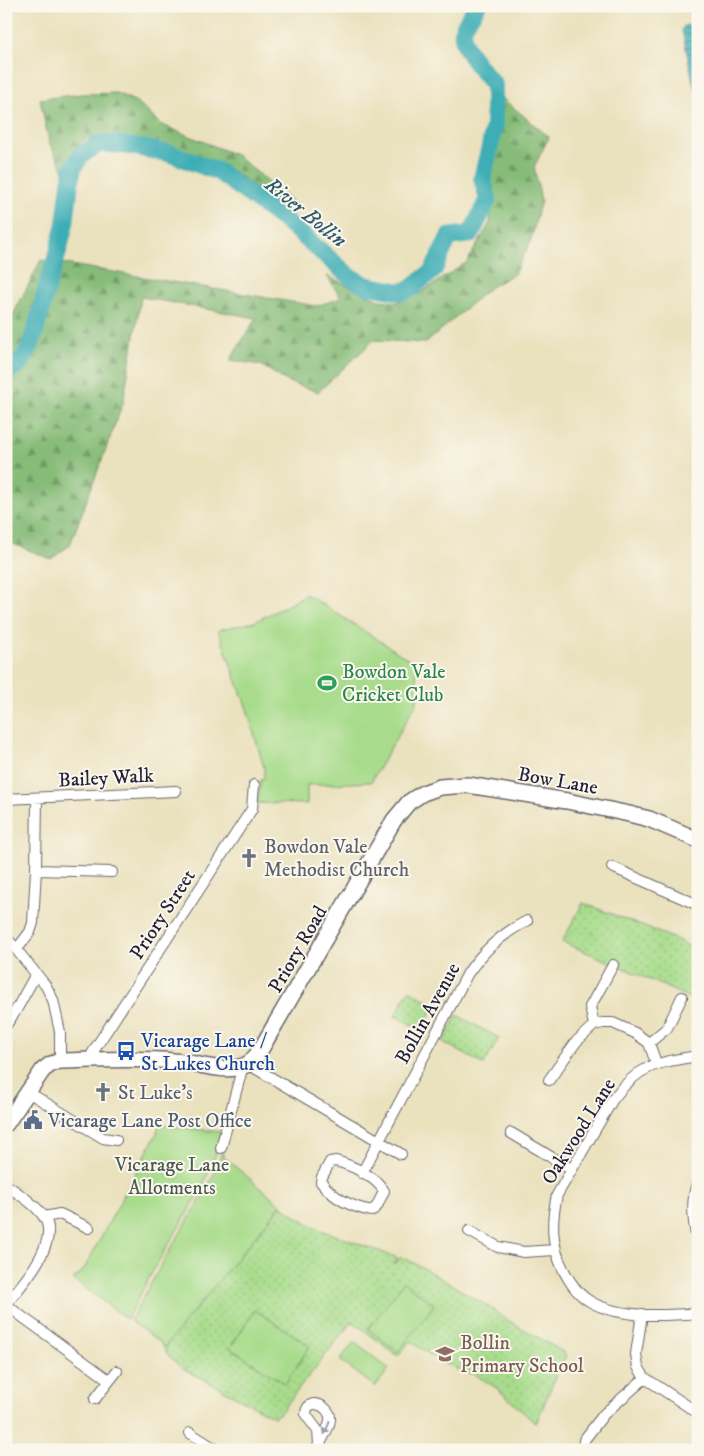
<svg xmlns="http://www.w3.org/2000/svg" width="704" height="1456" font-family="'IM FELL DW Pica',serif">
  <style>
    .grass { fill: url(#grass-dots); stroke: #657f64 }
    .forest { fill: url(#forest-firs); stroke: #546f5a }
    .garden { fill: #a8dc8c; stroke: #657f64 }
    .water { fill: url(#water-rules); stroke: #2f6878 }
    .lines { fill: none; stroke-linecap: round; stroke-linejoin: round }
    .river { stroke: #3cadb6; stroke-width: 18 }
    .street-casing { stroke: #686568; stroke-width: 12 }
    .secondary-casing { stroke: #686568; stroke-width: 18 }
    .street { stroke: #fff; stroke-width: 10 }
    .secondary { stroke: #fff; stroke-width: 15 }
    .oneway { fill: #9c9ca7 }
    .labels { text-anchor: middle; stroke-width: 4; stroke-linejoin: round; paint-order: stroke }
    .leisure-label { font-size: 20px; fill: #27864d; stroke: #fbf7ec; text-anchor: start }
    .street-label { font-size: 20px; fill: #22223b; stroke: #fbf7ec }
    .worship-label { font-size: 20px; fill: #5b616d; stroke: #fbf7ec; text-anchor: start }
    .transit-label { font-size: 20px; fill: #164399; stroke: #fbf7ec; text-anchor: start }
    .service-label { font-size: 20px; fill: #4e5e75; stroke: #fbf7ec; text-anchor: start }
    .park-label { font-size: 20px; fill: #4a5a53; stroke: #fbf7ec }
    .education-label { font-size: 20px; fill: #785e54; stroke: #fbf7ec; text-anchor: start }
    .water-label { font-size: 21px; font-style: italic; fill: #2c5a6c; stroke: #fbf7ec }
  </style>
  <defs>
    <pattern id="grass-dots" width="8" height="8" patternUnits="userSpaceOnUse" patternTransform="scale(1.25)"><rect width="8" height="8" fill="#a8dc8c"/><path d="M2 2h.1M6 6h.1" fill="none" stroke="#90bc7a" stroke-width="1.8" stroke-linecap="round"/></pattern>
    <pattern id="forest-firs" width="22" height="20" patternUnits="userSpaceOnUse" patternTransform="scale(1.25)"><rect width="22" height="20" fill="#86bc78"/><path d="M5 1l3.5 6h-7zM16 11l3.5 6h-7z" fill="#6d9864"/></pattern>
    <pattern id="water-rules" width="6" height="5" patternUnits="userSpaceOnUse" patternTransform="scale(1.25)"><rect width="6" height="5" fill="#3cadb6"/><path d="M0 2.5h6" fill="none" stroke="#328c95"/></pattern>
  </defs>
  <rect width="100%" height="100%" fill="#fbf7ec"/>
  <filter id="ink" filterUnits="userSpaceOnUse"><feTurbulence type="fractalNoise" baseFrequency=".02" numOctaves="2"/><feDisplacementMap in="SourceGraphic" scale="10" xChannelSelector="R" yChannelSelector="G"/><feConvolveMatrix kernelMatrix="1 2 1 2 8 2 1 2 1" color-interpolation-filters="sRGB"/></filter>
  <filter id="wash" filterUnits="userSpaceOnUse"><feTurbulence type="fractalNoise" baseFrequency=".0096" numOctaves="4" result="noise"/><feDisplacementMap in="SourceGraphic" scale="20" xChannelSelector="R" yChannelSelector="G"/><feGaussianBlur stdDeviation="1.12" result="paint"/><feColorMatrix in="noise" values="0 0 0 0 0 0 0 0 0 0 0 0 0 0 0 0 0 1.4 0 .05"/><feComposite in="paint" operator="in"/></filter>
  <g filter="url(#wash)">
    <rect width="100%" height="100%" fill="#eae1bd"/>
    <path class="grass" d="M583,903l95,37 20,12v50c-45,-21 -90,-41 -136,-60z
      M409,990l26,15 -14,25 -26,-14z
      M457,1015l42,23 -15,27 -41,-23z
      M281,1205l14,11 26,14 77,28 -4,7 7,-8 19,9 66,39 20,14 57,33 3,3 -17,37 -13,32 -38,-35 -19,-12 -11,-5 -10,-1 -6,-5 -9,-3 -33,-22 -12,15 -46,-35 -72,92 -6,4 -92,-49 -14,-13 -4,-7z"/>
    <path class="forest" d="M116,93l21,9 23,22 76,31 65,54 -10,6 -58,-44 -61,-23 -49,-11 -36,1 -13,11 -9,24 -16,-31 -9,-43 42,-5z
      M503,99l46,38 -15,30 7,33 -11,43 -16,31 -25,14 -63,55 -52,-3 -56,52 -30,-10 -27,-17 -31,-5 26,-42 -115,-21 -18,106 -53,142 -19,14 -45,-18v-212l35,-69 275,46 25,-8 -14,-22 52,24 18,2 25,-10 45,-30 23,-39 2,-26 -6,-21 10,-24z"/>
    <path class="garden" d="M306,594l110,70 1,38 -46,80 -64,3v19l-50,-1 4,-23 3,-1v-11l-17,-59 -29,-79 36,-8 34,-17z
      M159,1125l62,7 -5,22 -15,36 -47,79 -27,50 -54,-40 10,-8 74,-138z
      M222,1152l2,5 57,48 -117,143 -4,-6 -30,-21 38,-68 36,-59 9,-18z
      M404,1282l30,23 -36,47 -30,-23z
      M255,1310l55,36 -25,38 -55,-36z
      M354,1342l35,27 -14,18 -35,-27z"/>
    <path class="water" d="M687,25l5,2 6,7v63l-5,-15 -11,-52 2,-4z"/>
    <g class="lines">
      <path class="river" d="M6,372l13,-8 9,-13 7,-19 15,-56 8,-24 7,-29 5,-40 3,-15 9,-14 19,-11 29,3 42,8 47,18 73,54 57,50 16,9 36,7 9,-3 23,-18 16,-34 22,-3 17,-35 -6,-21 8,-31 4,-21v-41c-10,-12 -34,-37 -31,-54 1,-7 10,-19 14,-25"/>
    </g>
  </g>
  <g filter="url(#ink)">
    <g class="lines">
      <g class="street-casing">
        <path id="street" d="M6,799l170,-8
          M612,867l86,38
          M36,870l76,2
          M6,937l40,49 7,14 7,32v29
          M17,949l13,-17 3,-9 3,-53 1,-72
          M6,1025l9,-13 21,-38
          M594,1025l-4,-18 23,-42
          M649,1043l18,-15 15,-31
          M698,1056c-42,7 -58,8 -85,43l-56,96c-6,27 -6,51 7,76 5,9 11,20 21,27 28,21 79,18 113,15
          M92,1060v-6l4,-7 156,-238 2,-24
          M248,1064l153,90
          M549,1080l27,-38 18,-17 9,-2h10l22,10 14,10 7,20
          M28,1092l75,46 13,2
          M511,1133l60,36
          M221,1148l20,-75 -1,-6
          M336,1161c17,5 39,15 48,30l-7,15 -5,5c-21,-4 -38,-12 -51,-29l1,-5 8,-15z
          M362,1173l106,-200c15,-22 35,-40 59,-52
          M698,1181c-8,20 -5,43 0,63
          M6,1185c13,9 29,19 38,32 17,25 -23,69 -38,87
          M44,1217l16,-3 29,14
          M469,1231l29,16 26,5 31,-2
          M6,1305l103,75
          M642,1314l-6,40 2,13 7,11 53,35
          M95,1399l22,-28
          M190,1433l27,17
          M316,1450c5,-9 13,-20 14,-30 2,-14 -24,-25 -24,-5l12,16 1,13
          M583,1450l1,-10 20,-26 41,-36"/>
      </g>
      <g class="secondary-casing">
        <path id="secondary" d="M6,1124l37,-54 8,-6 9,-3c38,-1 76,-3 114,0 23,1 49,14 72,4 11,-6 17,-20 23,-30l125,-215 15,-18 14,-9 17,-6 28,-2 99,16 62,13 20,5 49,21"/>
      </g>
      <use href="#street" class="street"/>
      <use href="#secondary" class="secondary"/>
    </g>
    <defs><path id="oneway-solid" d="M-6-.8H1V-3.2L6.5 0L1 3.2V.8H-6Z" transform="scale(1.25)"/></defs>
    <use class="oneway" href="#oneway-solid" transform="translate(327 1428) rotate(113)"/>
  </g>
  <defs>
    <g id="stadium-bare" transform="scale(1.5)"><path d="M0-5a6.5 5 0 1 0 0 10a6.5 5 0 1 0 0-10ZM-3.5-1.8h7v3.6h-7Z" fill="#2e9e5b" stroke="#fbf7ec" stroke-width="2.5" paint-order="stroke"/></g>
    <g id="church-bare" transform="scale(1.5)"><path d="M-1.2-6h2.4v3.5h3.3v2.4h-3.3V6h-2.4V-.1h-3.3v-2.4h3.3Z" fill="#6b7280" stroke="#fbf7ec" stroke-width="2.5" paint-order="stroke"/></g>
    <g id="bus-bare" transform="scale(1.5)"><path d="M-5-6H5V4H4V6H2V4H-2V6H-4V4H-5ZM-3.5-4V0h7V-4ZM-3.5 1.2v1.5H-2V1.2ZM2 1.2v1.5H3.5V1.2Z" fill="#1a4fb4" stroke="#fbf7ec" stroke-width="2.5" paint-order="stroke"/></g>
    <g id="civic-bare" transform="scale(1.5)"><path d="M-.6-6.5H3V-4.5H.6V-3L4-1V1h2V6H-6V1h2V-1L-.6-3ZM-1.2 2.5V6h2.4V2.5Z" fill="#5c6f8a" stroke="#fbf7ec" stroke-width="2.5" paint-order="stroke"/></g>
    <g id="school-bare" transform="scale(1.5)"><path d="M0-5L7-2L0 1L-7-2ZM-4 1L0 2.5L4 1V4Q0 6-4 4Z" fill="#8d6e63" stroke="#fbf7ec" stroke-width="2.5" paint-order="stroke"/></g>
  </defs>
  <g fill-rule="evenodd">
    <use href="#stadium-bare" x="327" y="683"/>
    <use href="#church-bare" x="249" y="858"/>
    <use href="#bus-bare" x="126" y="1051"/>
    <use href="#church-bare" x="103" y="1092"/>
    <use href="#civic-bare" x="33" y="1120"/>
    <use href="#school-bare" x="445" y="1354"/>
  </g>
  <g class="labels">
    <g class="leisure-label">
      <text x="342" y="678">Bowdon Vale<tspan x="342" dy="23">Cricket Club</tspan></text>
    </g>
    <g class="street-label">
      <text transform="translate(106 777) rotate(-3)" y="7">Bailey Walk</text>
      <text transform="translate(558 780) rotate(10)" y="7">Bow Lane</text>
      <text transform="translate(162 914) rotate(-57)" y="7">Priory Street</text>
      <text transform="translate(297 949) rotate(-60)" y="7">Priory Road</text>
      <text transform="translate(427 1013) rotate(-61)" y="7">Bollin Avenue</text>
      <text transform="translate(578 1131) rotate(-58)" y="7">Oakwood Lane</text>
    </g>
    <g class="worship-label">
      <text x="264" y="853">Bowdon Vale<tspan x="264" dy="23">Methodist Church</tspan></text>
      <text x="118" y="1099">St Luke's</text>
    </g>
    <g class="transit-label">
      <text x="141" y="1047">Vicarage Lane /<tspan x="141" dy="23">St Lukes Church</tspan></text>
    </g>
    <g class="service-label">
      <text x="48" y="1127">Vicarage Lane Post Office</text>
    </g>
    <g class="park-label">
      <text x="172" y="1171">Vicarage Lane<tspan x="172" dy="23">Allotments</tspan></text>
    </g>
    <g class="education-label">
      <text x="460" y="1349">Bollin<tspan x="460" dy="23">Primary School</tspan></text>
    </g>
    <g class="water-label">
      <text transform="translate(306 212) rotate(39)" y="7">River Bollin</text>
    </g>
  </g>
  <rect width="704" height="1456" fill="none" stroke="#fbf7ec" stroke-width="25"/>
</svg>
